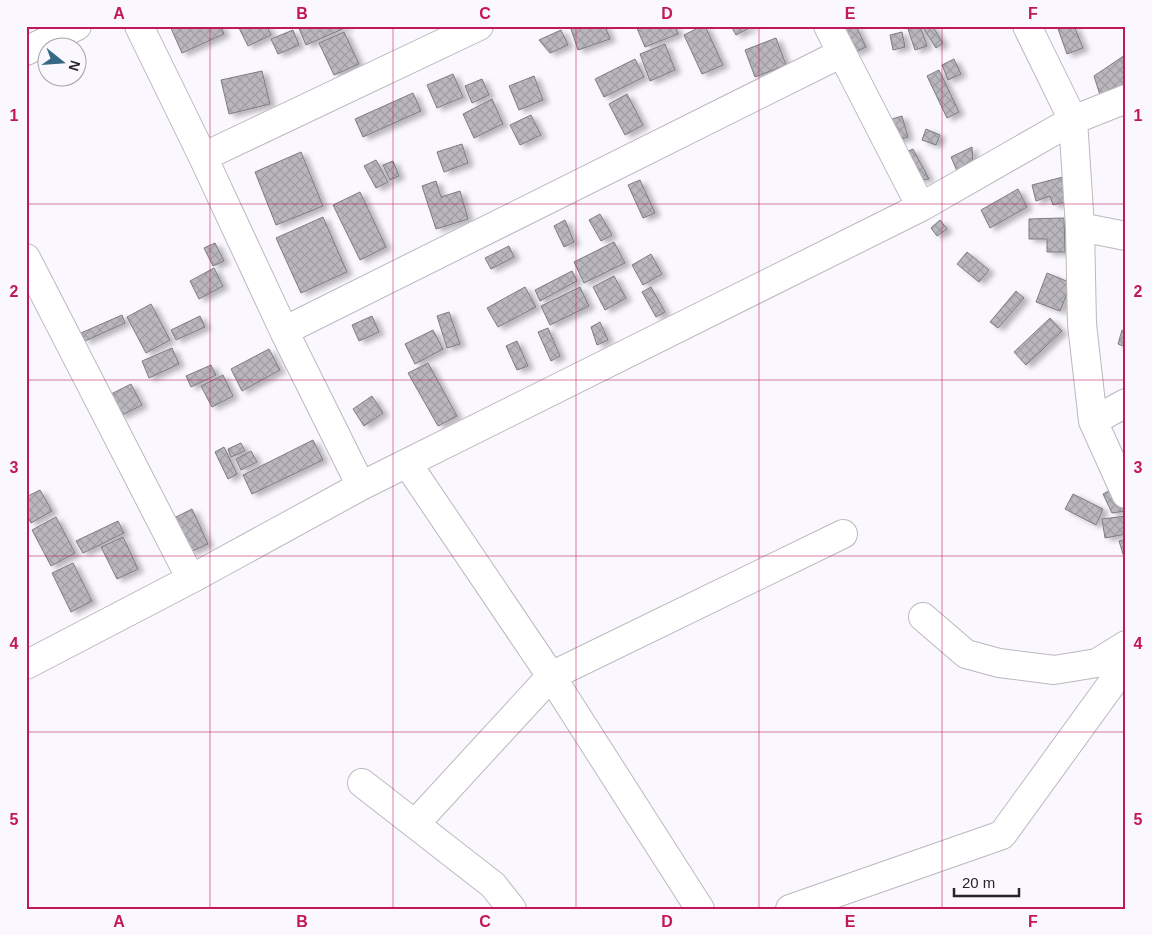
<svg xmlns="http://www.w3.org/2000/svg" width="1152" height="935" font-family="Arial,sans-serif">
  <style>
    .building { fill: url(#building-cross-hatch); stroke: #7e7b82; filter: url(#shadow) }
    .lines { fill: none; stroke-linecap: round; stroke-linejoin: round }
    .minor-casing { stroke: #bbb8bf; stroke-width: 30 }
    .minor { stroke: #fff; stroke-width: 28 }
    .grid { fill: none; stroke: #c2185b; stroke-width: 1; stroke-opacity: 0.55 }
    .neatline { fill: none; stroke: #c2185b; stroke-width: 2 }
    .grid-label { font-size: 16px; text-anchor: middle; font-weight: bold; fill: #c2185b }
  </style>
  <defs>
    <pattern id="building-cross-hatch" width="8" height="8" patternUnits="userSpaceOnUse" patternTransform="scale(1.25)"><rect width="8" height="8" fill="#b9b6bd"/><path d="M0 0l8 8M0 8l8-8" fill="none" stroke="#9f9ca2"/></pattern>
    <filter id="shadow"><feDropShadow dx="5.5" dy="3" stdDeviation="2.5" flood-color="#0004"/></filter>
  </defs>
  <rect width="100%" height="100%" fill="#faf7fe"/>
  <path class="building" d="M170,26h51l3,8 -42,19z
    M238,26h29l4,9 -23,11z
    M298,26h48l1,1 -41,18z
    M570,26h35l5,13 -32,11z
    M636,26h39l3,8 -33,13z
    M702,26h3l18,39 -21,9 -18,-39z
    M731,26h22l-17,9z
    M841,26h15l10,21 -12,6z
    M916,26h4l7,20 -12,4 -7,-21z
    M922,26h12l-1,1 10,16 -7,5z
    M1057,26h17l9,22 -16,6z
    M293,30l6,15 -21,9 -7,-15z
    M561,30l7,15 -18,8 -11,-13z
    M344,32l15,32 -25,11 -15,-32z
    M902,32l3,15 -12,3 -3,-15z
    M776,38l10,27 -31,12 -10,-27z
    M665,44l10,26 -25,11 -10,-27z
    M1125,55l1,31 -26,9 -6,-19z
    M635,59l9,18 -40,20 -9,-18z
    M954,59l7,15 -13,6 -6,-15z
    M939,70l20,42 -12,6 -20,-42z
    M262,71l8,33 -41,10 -8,-34z
    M453,74l10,23 -26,11 -10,-23z
    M534,76l9,24 -24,10 -10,-24z
    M482,79l7,16 -17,8 -7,-17z
    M413,93l8,18 -58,26 -8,-18z
    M627,94l16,31 -18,10 -16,-31z
    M492,99l11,25 -29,14 -11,-24z
    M531,115l10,20 -21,10 -10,-20z
    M902,116l6,21 -13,4 -6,-21z
    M926,129l14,6 -4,10 -14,-5z
    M462,144l6,19 -24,9 -7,-20z
    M972,147l1,16 -16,8 -6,-14z
    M913,149l16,30 -10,1 -15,-27z
    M301,152l22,54 -47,19 -21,-53z
    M376,160l12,22 -12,6 -12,-22z
    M393,161l6,15 -9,4 -7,-15z
    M1063,177l6,24 -16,4 -3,-9 -14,5 -4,-16z
    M640,180l15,33 -12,5 -15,-33z
    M436,181l5,16 19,-6 8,28 -32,10 -14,-43z
    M1018,189l9,18 -37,21 -9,-18z
    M360,192l26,55 -26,13 -27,-55z
    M600,214l12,21 -11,6 -12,-21z
    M323,217l24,55 -46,21 -25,-55z
    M1064,218l1,34h-18v-13h-18v-20z
    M565,220l9,22 -10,5 -10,-21z
    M940,220l7,9 -10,7 -6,-8z
    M614,242l11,21 -41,20 -10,-21z
    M215,243l9,18 -11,5 -9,-18z
    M509,246l5,11 -23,12 -6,-11z
    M967,252l22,18 -10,12 -22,-18z
    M651,254l11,20 -19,11 -11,-20z
    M214,268l9,18 -24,13 -9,-18z
    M572,271l5,10 -37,20 -5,-11z
    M1047,273l24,10 -11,28 -24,-9z
    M614,276l12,22 -21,12 -12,-23z
    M525,287l11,20 -38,20 -11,-19z
    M580,287l9,19 -39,19 -9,-19z
    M651,287l14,25 -9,5 -14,-25z
    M1016,291l8,7 -26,30 -8,-6z
    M151,304l19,36 -24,13 -19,-36z
    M449,312l11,32 -13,4 -10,-32z
    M122,315l3,8 -40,18 -4,-8z
    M200,316l5,11 -29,13 -5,-10z
    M372,316l7,16 -20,9 -7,-16z
    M1050,318l12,13 -36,34 -12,-13z
    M600,322l8,18 -11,5 -6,-18z
    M548,328l12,28 -9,5 -13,-29z
    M433,330l10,19 -28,15 -10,-20z
    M1122,330l4,1v16l-8,-3z
    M517,341l11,25 -11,4 -11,-24z
    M172,348l7,16 -30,14 -7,-17z
    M269,349l11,21 -38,21 -11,-22z
    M428,363l29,53 -19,10 -30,-53z
    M211,365l5,10 -25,12 -5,-11z
    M223,375l10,21 -21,11 -11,-21z
    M131,384l11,21 -22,11 -11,-21z
    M372,396l11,17 -19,13 -11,-17z
    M313,440l10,20 -71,34 -9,-19z
    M241,443l4,8 -14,6 -3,-8z
    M224,447l13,27 -9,5 -13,-27z
    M251,451l6,11 -16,8 -5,-11z
    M1116,487l10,18v6l-14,2 -9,-19z
    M40,490l12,21 -21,12 -5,-9v-17z
    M1073,494l30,15 -7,16 -31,-16z
    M192,509l16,35 -18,8 -16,-34z
    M1126,516v18l-21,4 -3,-19z
    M56,517l19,36 -24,13 -19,-36z
    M118,521l6,12 -41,20 -7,-12z
    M123,537l15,32 -21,10 -16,-32z
    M1126,539v17l-2,1 -5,-16z
    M73,563l19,38 -21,11 -19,-39z"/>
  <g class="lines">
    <g class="minor-casing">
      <path id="minor" d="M139,26l64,131 81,174 77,155
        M828,26l93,181
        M1027,26l46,94 7,107 2,97 11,97 33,73
        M26,51l51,-25
        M203,157l276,-131
        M1080,227l46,9
        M26,258l165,321
        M284,331l558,-278
        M1093,421l33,-18
        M407,463l144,213 149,233
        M923,617l43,37 33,9 55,7 43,-7 29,-18
        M26,665l165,-86 170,-93 560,-279 152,-87 53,-21
        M362,783l131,102 19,24
        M415,824l136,-148 292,-142
        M790,909l212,-74 124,-171"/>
    </g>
    <use href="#minor" class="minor"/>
  </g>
  <path class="grid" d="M210,26v883M393,26v883M576,26v883M759,26v883M942,26v883M26,204h1100M26,380h1100M26,556h1100M26,732h1100"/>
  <rect width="1152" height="935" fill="none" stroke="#faf7fe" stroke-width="55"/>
  <g transform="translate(62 62) rotate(107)"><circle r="24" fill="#faf7fe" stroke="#a5a3a8"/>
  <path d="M0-4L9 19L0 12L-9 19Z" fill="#366986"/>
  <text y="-8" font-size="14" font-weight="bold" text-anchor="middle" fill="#262527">N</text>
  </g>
  <path d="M954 888v8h65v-8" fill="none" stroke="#262527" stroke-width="2.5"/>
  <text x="962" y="888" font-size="15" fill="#262527" stroke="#faf7fe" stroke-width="4" paint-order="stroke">20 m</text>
  <rect x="28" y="28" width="1096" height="880" class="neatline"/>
  <g class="grid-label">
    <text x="119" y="19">A</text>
    <text x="302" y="19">B</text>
    <text x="485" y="19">C</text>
    <text x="667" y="19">D</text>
    <text x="850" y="19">E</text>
    <text x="1033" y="19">F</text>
    <text x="14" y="121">1</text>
    <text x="1138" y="121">1</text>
    <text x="14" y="297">2</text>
    <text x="1138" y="297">2</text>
    <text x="14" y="473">3</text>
    <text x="1138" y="473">3</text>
    <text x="14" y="649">4</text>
    <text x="1138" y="649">4</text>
    <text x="14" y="825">5</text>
    <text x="1138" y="825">5</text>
    <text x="119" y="927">A</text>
    <text x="302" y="927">B</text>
    <text x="485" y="927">C</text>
    <text x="667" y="927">D</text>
    <text x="850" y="927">E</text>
    <text x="1033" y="927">F</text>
  </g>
</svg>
